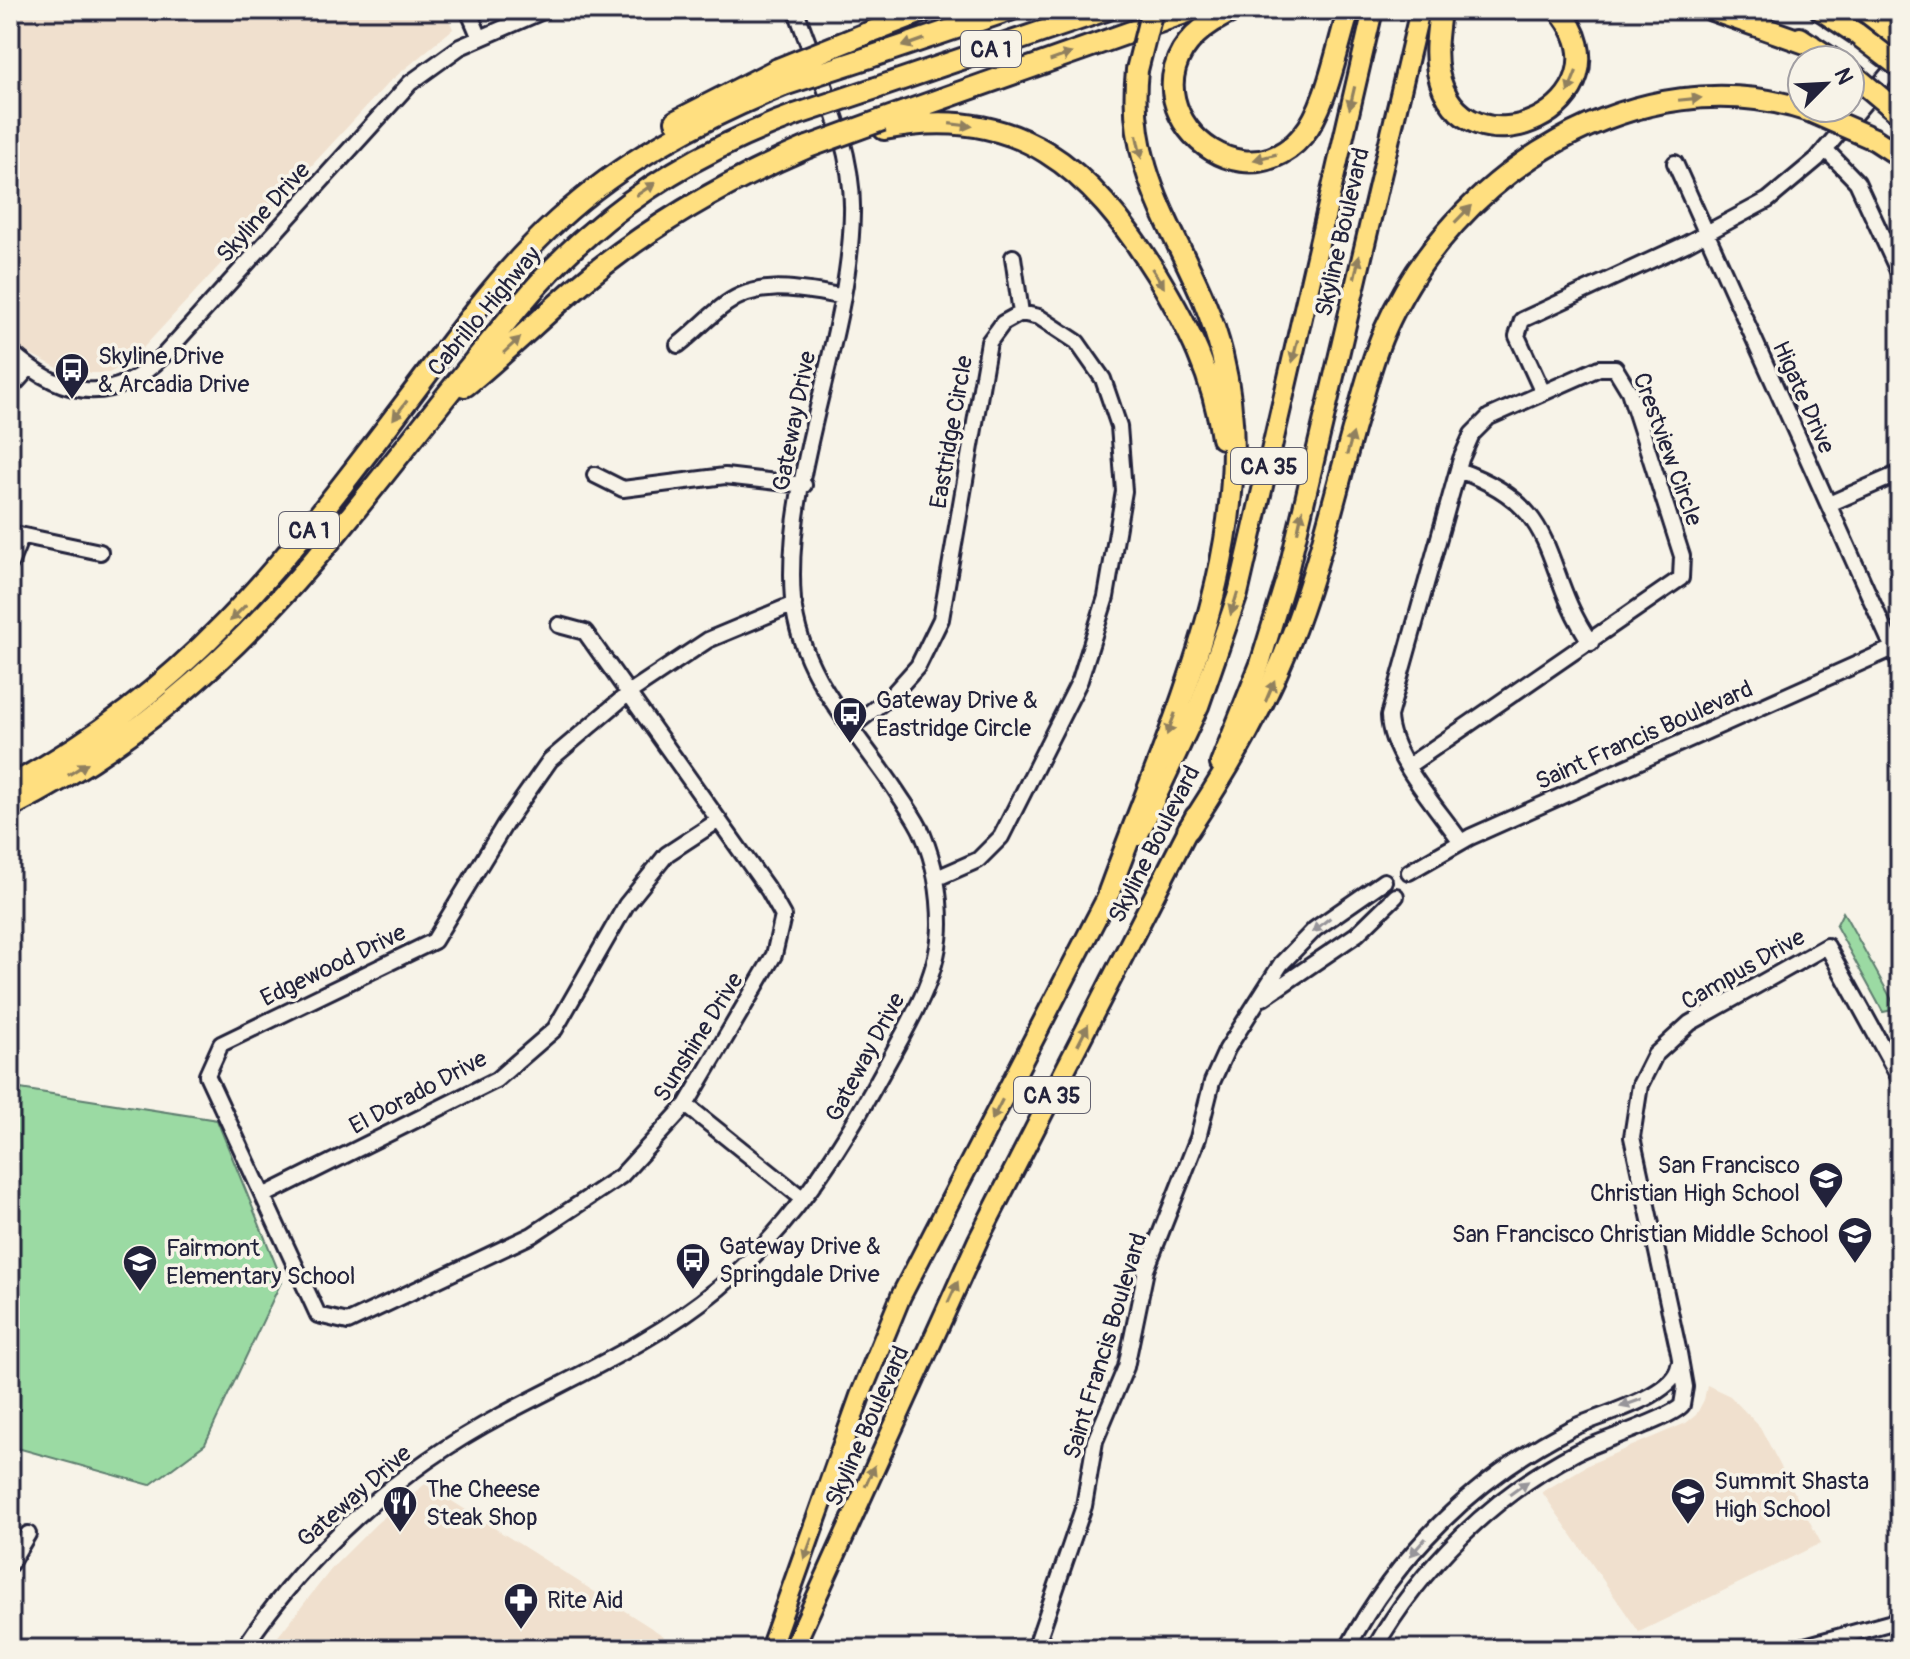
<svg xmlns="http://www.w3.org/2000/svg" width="1910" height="1659" font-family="Pangolin,sans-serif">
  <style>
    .built { fill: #f0e0ce }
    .green { fill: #9bdaa3; stroke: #5e7e6f; stroke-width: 2 }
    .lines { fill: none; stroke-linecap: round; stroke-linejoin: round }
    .minor-casing { stroke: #22223b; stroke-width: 20 }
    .major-casing { stroke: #22223b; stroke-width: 24 }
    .highway-casing { stroke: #22223b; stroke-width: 26 }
    .minor { stroke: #f7f3e8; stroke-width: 14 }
    .major { stroke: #ffdf80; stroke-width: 18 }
    .highway { stroke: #ffdf80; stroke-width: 20 }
    .highway-bridge-casing { stroke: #22223b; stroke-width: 26; stroke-linecap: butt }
    .highway-bridge { stroke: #ffdf80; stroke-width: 20 }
    .oneway { fill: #90805e }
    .oneway2 { fill: #97959a }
    .labels { text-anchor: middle; stroke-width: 7; stroke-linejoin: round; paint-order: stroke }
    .shield { fill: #f7f3e8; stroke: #62616f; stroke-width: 2 }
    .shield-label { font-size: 22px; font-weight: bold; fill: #22223b }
    .street-label { font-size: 24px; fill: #22223b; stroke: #f7f3e8 }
    .poi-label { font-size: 24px; fill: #22223b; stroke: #f7f3e8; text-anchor: start }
  </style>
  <rect width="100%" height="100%" fill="#f7f3e8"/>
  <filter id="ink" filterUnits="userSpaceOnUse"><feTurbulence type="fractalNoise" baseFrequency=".0125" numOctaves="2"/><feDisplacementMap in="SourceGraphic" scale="16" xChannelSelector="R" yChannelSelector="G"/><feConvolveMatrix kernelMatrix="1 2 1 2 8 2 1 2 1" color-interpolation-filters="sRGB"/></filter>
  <g filter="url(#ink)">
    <path class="built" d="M10,10h435l8,19 -65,54 -257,278 -22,12h-25l-26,-5 -37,-19 -11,-11z
      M1707,1385l23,11 30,31 61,116 -182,89 -97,-140 48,-28 96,-41 10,-8 8,-15z
      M425,1484l239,152 -8,13h-388l65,-82 44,-44z"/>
    <path class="green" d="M1843,912l3,5 51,92 -14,3 -47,-86z
      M14,1088l203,32 65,160 -77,164 -55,41 -140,-39v-357z"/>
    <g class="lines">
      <g class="minor-casing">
        <path id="minor" d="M468,10l12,28
          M1825,149l32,33 43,93
          M1675,163l225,501
          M1013,257l8,56
          M678,345c17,-13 31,-29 48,-41 34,-25 76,-14 115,-8
          M10,351c51,46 102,57 154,4l246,-272 50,-36 85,-37
          M10,389l19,-21
          M1543,393l-26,-57 5,-16 164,-76 82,-44 49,-41 83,-99
          M1458,470c108,38 80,96 133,173
          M595,475l28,14 102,-13 79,9
          M1829,504l71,-31
          M10,533l90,19
          M10,564l11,-27
          M559,625l26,7 184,259 14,25 -9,39 -88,150 -65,71 -89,59 -184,87 -30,-7 -111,-240 14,-31 213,-103 71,-117 45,-64 80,-68 78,-52 86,-36
          M850,728l42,-33 26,-29 23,-47 48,-277 14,-19 18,-10 18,4 38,25 26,37 16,47 5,65 -18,106 -26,83 -79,157 -23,23 -41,18
          M1408,766l273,-188 1,-22 -53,-165 -14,-23h-16l-110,49 -17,17 -11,25 -72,257c1,41 49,92 72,126
          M1409,872l61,-35 430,-192
          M1263,998l94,-64 39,-38
          M686,1105l116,93
          M265,1195l231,-115 59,-51 71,-124 41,-51 52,-34
          M10,1564l18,-30
          M243,1649c65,-98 155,-179 259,-234 75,-40 151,-72 217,-127 70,-58 120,-136 163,-215 24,-45 58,-96 58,-149 0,-30 -5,-60 -17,-89 -6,-15 -17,-29 -26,-43 -40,-61 -97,-115 -104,-192 -10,-125 57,-261 59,-387 2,-69 -34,-138 -56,-203
          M1035,1649l49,-143 11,-65 31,-74 20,-97 52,-132 14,-56 15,-33 54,-85 34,-35 69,-48
          M1347,1649c49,-93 128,-171 221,-219 29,-15 106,-32 111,-65
          M1374,1649c48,-83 118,-153 203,-197 22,-11 95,-34 105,-47l3,-18 -6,-34 -47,-216 8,-52 15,-30 35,-32 137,-77 73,133
          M1794,1649l106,-29"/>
      </g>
      <g class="major-casing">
        <path id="major" d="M1220,764l40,-100 27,-88 133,-566
          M1138,836l61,-130 39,-112 135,-584
          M770,1649l90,-253 41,-100 215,-416
          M793,1649l185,-409 217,-424"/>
      </g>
      <g class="highway-casing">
        <path id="highway" d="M1235,10c-143,62 -5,212 68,125 24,-28 34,-89 46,-125
          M1440,10c-2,20 -6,41 -2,62 24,114 200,31 121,-62
          M1712,10l99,35
          M1821,10l36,24
          M1864,10l36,29
          M865,34l62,-24
          M1800,38l33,22
          M870,57l140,-47
          M876,88l230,-78
          M882,120l311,-110
          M676,121l102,-52
          M884,129c134,-27 207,40 273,146 31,52 57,102 65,163
          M1874,139l26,17
          M465,386c47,-38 88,-81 135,-118 64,-50 133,-89 208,-121
          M10,786c181,-97 275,-225 396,-384 47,-62 93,-128 151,-181 66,-61 144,-102 227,-136
          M10,807c117,-58 219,-147 304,-247 59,-69 113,-142 171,-212 32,-39 63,-79 102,-112 61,-54 132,-93 208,-121
          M1188,830c43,-65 80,-129 107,-202 24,-65 40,-132 58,-198 10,-33 17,-66 31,-98 68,-158 255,-279 428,-220
          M1109,892c60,-166 157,-358 113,-537 -26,-106 -98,-166 -85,-285"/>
      </g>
      <use href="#minor" class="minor"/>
      <use href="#major" class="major"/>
      <use href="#highway" class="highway"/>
      <g class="highway-bridge-casing">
        <path id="highway-bridge" d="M1857,34l43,33
          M778,69l87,-35
          M1137,70l15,-60
          M1850,72l50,42
          M784,85l86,-28
          M1812,112l62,27
          M795,115l81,-27
          M808,147l74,-27"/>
      </g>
      <use href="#highway-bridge" class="highway-bridge"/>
    </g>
    <defs><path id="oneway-solid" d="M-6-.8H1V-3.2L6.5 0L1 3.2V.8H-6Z" transform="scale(2)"/></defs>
    <g class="oneway">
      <use href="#oneway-solid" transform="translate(913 43) rotate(161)"/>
      <use href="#oneway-solid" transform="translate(1061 57) rotate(-19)"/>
      <use href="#oneway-solid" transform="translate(1572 82) rotate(112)"/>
      <use href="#oneway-solid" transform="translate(1352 98) rotate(103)"/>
      <use href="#oneway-solid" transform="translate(1690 99) rotate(-6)"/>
      <use href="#oneway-solid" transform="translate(961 125) rotate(7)"/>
      <use href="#oneway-solid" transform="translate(1139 147) rotate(78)"/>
      <use href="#oneway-solid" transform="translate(1265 157) rotate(166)"/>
      <use href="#oneway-solid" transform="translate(646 189) rotate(-34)"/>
      <use href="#oneway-solid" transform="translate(1463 214) rotate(-46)"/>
      <use href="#oneway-solid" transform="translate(1357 267) rotate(-77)"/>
      <use href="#oneway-solid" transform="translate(1158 278) rotate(58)"/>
      <use href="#oneway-solid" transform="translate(512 345) rotate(-43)"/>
      <use href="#oneway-solid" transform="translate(1295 351) rotate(103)"/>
      <use href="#oneway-solid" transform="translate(400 410) rotate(127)"/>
      <use href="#oneway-solid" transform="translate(1350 444) rotate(-74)"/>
      <use href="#oneway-solid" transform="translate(1300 521) rotate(-78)"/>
      <use href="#oneway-solid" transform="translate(1234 604) rotate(107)"/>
      <use href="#oneway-solid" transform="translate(238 613) rotate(134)"/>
      <use href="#oneway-solid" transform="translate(1270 691) rotate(-67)"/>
      <use href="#oneway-solid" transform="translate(1171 724) rotate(111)"/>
      <use href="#oneway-solid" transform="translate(78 769) rotate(-32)"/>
      <use href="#oneway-solid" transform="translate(1083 1035) rotate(-63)"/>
      <use href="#oneway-solid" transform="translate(997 1110) rotate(117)"/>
      <use href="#oneway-solid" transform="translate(953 1292) rotate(-65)"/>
      <use href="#oneway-solid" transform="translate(870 1476) rotate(-66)"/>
      <use href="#oneway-solid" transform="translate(808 1549) rotate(110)"/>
    </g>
    <g class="oneway2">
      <use href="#oneway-solid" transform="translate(1321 925) rotate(141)"/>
      <use href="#oneway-solid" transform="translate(1631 1403) rotate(160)"/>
      <use href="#oneway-solid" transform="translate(1519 1488) rotate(-36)"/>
      <use href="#oneway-solid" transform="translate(1418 1547) rotate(131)"/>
    </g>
  </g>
  <defs>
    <g id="bus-pin" transform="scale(1.8)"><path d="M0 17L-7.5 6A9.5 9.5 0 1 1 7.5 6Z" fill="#22223b" stroke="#f7f3e8"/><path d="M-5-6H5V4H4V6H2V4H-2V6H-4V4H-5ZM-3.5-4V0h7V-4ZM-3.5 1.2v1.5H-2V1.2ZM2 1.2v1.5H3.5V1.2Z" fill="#fff"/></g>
    <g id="school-pin" transform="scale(1.8)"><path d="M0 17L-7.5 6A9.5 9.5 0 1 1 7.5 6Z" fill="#22223b" stroke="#f7f3e8"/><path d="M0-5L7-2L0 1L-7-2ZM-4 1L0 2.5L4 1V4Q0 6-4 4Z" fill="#fff"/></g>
    <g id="restaurant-pin" transform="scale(1.8)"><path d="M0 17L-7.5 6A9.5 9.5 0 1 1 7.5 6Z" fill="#22223b" stroke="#f7f3e8"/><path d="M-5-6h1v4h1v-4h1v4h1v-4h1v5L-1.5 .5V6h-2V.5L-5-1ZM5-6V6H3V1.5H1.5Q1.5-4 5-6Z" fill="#fff"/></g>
    <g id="pharmacy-pin" transform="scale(1.8)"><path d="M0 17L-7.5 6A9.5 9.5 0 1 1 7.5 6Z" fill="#22223b" stroke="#f7f3e8"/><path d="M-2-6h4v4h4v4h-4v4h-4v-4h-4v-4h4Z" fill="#fff"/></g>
  </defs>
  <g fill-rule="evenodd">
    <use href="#bus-pin" x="72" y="370"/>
    <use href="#bus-pin" x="850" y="714"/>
    <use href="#school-pin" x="1826" y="1179"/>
    <use href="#school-pin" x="1855" y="1234"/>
    <use href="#bus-pin" x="693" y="1260"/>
    <use href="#school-pin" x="140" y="1262"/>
    <use href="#school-pin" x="1688" y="1495"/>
    <use href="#restaurant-pin" x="400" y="1503"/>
    <use href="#pharmacy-pin" x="521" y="1600"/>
  </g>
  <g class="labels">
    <g class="shield">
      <rect x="961" y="31" width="60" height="36" rx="6"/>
      <rect x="1231" y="448" width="76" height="36" rx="6"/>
      <rect x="279" y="512" width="60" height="36" rx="6"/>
      <rect x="1014" y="1077" width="76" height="36" rx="6"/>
    </g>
    <g class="shield-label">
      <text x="991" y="57">CA 1</text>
      <text x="1269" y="474">CA 35</text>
      <text x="309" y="538">CA 1</text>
      <text x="1052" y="1103">CA 35</text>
    </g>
    <g class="street-label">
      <text transform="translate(263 212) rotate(-48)" y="8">Skyline Drive</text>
      <text transform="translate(1342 232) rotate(-77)" y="8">Skyline Boulevard</text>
      <text transform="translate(484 311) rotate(-50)" y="8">Cabrillo Highway</text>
      <text transform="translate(1804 397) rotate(66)" y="8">Higate Drive</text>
      <text transform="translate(794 421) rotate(-79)" y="8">Gateway Drive</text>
      <text transform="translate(951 432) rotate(-80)" y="8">Eastridge Circle</text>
      <text transform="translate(1668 449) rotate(70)" y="8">Crestview Circle</text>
      <text transform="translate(1644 735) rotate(-24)" y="8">Saint Francis Boulevard</text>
      <text transform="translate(1154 844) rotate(-63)" y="8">Skyline Boulevard</text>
      <text transform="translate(333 965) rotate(-26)" y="8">Edgewood Drive</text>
      <text transform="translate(1743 969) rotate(-30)" y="8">Campus Drive</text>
      <text transform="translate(698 1037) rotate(-58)" y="8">Sunshine Drive</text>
      <text transform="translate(865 1057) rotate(-62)" y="8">Gateway Drive</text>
      <text transform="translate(418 1092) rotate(-28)" y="8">El Dorado Drive</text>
      <text transform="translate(1105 1346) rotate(-73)" y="8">Saint Francis Boulevard</text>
      <text transform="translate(867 1426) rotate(-66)" y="8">Skyline Boulevard</text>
      <text transform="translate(354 1496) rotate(-41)" y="8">Gateway Drive</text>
    </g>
    <g class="poi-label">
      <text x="98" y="364">Skyline Drive<tspan x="98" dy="28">&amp; Arcadia Drive</tspan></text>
      <text x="876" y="708">Gateway Drive &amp;<tspan x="876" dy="28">Eastridge Circle</tspan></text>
      <text x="1800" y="1173" text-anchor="end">San Francisco<tspan x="1800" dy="28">Christian High School</tspan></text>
      <text x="1829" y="1242" text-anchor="end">San Francisco Christian Middle School</text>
      <text x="719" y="1254">Gateway Drive &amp;<tspan x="719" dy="28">Springdale Drive</tspan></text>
      <text x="166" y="1256">Fairmont<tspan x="166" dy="28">Elementary School</tspan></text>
      <text x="1714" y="1489">Summit Shasta<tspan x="1714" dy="28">High School</tspan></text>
      <text x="426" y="1497">The Cheese<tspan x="426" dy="28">Steak Shop</tspan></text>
      <text x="547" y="1608">Rite Aid</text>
    </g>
  </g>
  <rect width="1910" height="1659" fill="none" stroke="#f7f3e8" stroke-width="40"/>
  <rect x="20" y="20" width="1870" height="1619" fill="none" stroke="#22223b" stroke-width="3" filter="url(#ink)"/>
  <g transform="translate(1826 84) rotate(66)"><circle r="38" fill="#f7f3e8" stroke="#a29fa3" stroke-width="2"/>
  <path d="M0-6L14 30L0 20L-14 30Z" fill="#22223b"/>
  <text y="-12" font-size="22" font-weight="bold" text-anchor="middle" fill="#22223b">N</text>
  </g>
</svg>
